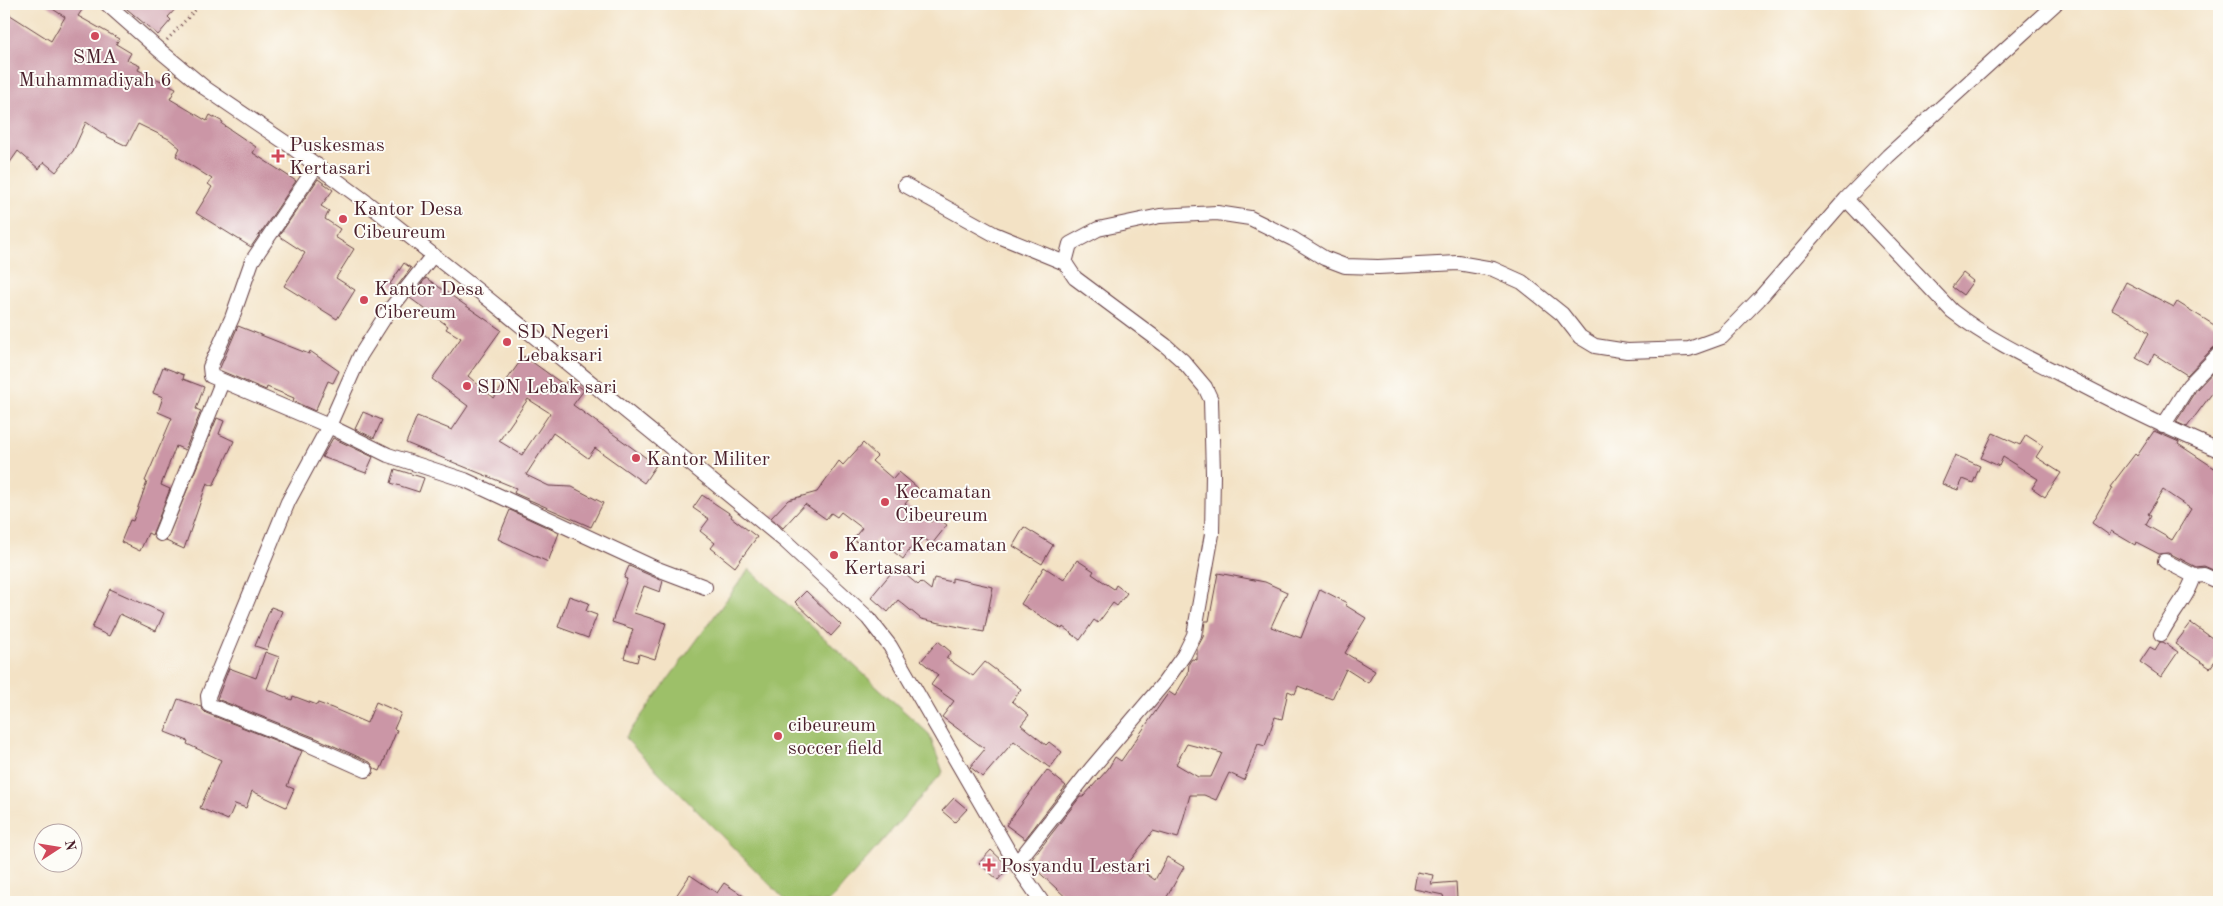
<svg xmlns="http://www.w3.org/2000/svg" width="2223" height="906" font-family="'Old Standard TT',serif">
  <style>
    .green { fill: #9dc069; stroke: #74704a }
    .building { fill: #cb96a6; fill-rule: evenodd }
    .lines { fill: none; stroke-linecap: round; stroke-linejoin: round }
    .street-casing { stroke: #633c42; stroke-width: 16 }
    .path { stroke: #633c42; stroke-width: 3; stroke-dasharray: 1 4; stroke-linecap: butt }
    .street { stroke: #fff; stroke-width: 14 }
    .poi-dot { fill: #d1495b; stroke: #fdfcf7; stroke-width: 2 }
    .labels { text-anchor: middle; stroke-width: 4; stroke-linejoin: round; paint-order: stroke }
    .poi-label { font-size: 20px; fill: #4a1f2b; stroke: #fdfcf7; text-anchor: start }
  </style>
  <rect width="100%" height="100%" fill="#fdfcf7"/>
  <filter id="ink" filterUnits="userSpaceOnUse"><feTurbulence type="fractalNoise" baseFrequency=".02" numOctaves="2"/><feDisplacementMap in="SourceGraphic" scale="10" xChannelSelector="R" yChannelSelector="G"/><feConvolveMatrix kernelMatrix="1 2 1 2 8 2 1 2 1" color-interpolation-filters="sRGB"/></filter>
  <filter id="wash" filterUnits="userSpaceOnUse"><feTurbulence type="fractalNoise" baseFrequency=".0096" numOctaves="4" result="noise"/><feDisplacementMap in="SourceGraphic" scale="20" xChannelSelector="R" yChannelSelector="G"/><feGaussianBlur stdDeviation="1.12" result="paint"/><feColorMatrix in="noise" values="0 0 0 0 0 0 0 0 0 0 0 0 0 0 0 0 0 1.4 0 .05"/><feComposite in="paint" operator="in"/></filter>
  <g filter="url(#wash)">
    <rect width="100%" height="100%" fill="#f3e2c5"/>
    <path class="green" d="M749,569l180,165 14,38 -114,130h-42l-162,-164z"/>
    <g id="blocks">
      <path class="building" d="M45,4h41l-8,12 41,23 -3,5 15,9 -4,7 13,6 -2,4 38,18 -6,11 37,22 3,-6 13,7 -1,2 34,23 -3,6 43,28 -45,66 -55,-34 16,-26 -4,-3 4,-5 -36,-23 4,-8 -11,-9 -31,-15 -11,22 -19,-9 -22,-15 -13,29 -17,21 -12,-10 -5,7 -21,-18 -14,20v-160l47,30 14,-24z
        M121,4h59l-12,13 3,3 -13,15z
        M318,179l15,11 -12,16 8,5 -4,8 15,10 -5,8 19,12 -18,29 19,12 -18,29 -53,-33 21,-33 -26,-17z
        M404,263l7,5 -15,20 -6,-4z
        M1963,273l10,8 -10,14 -11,-8z
        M426,278l75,52 -33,46 26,22 30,-42 40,29 4,-6 16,11 -11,15 83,60 -12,18 -49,-35 -7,10 -35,-25 -27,42 23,11 23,1 31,16 -12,24 -77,-34 2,-5 -110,-45 11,-27 35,14 16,-24 -36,-27 29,-41 -15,-9 2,-3 -38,-28zM528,399l22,14 -28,42 -23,-14z
        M2126,282l48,25 3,-5 42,26v17l-6,3 -26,27 -33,-21 -5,11 -13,-7 13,-25 -14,-11 -23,-13z
        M238,326l71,28 1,-3 29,20 -6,12 -5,-2 -13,30 -22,-10 1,-3 -27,-11 -1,3 -47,-20z
        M2219,366v18l-32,43 -11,-5 20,-32z
        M163,367l21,8 -1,4 21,8 -8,22 5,2 -16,39 -9,-4 -15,39 9,4 -18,46 -4,-2 -8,18 -19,-9 9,-22 3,1 14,-39 -2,-1 27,-63 -14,-6 5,-15 -10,-4z
        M363,412l19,8 -8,18 -19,-9z
        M217,418l7,3 -5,13 15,7 -21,45 -6,-3 -23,66 -18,-8z
        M2154,431l25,11 -1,2 41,27v96l-6,3 -9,-4 -8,1 -27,-14 -10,1 -23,-12 -1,3 -24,-14 -2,4 -17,-12 20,-35 -2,-1 25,-33 2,2zM2163,490l28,19 -19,31 -26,-15 5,-9 -3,-2z
        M1993,433l27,12 6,-10 17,11 -7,11 25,16 -16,24 -13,-9 6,-9 -35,-22 -4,9 -18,-8z
        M333,438l40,19 -7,16 -44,-16z
        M863,443l14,13 -5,5 21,18 6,-7 19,16 -13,16 26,18 4,-6 12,9 -15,19 -10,-7 -6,10 -3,-2 -10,14 -26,-20 -9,11 -15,-11 9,-11 -21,-16 -4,5 -6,-4 -5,6 -21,-15 -22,24 -12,-10 17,-18 29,-8 22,-31 4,4z
        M1955,455l25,11 -7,17 -10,-4 -5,11 -16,-6z
        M395,469l29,9 -5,14 -28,-9z
        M702,495l30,20 -1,2 26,20 -22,30 -24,-19 4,-5 -15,-12 9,-12 -16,-11z
        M510,510l49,23 -11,29 -50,-23z
        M1024,527l29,18 -11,19 -29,-18z
        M1077,560l17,11 -2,3 22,15 2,-4 11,8 -10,13 -4,-3 -15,20 -4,-3 -14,20 -17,-13 -1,2 -41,-25 23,-37 20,13z
        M629,566l34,15 -3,11 -16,-6 -10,27 32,10 -11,36 -16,-5 -2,8 -13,-4 9,-29 -21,-7 15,-43 -3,-1z
        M896,567l22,18 3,-3 10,8 3,-12 18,4v-4l41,9 -9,45 -63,-13 -23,-19 -10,12 -17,-15z
        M1218,573l47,9 22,10 -16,35 30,11 19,-49 27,14 -2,2 21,13 -21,35 30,18 -7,12 -22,-14 -14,30 -34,-13 -3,8 -7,-3 -6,28 -7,-2 -10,29 -7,-2 -14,36 -15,-7 -13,27 -12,-5h-14l-12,43 -25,-7 -24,31 26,18 12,-23 17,10 -20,35h-93l-42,-39 51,-66h3l25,-28 7,-12 6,4 48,-69 6,4 13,-22 1,-11 3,-4 5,1v-12l6,-11 2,-16h4zM1187,744l35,9 -11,24h-13l-22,-13z
        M110,589l54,24 -8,18 -36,-17 -11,22 -17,-8z
        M806,591l35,34 -10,11 -36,-34z
        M569,596l20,7 -3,8 11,4 -9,23 -30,-11z
        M271,607l11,4 -15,39 -12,-4z
        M2191,623l28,20v12l-9,13 -35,-24z
        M938,641l13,11 -5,6 27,18 12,-14 36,27 -9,12 17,14 -8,10 25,20 3,-3 13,10 -12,16 -36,-27 -31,36 -13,-10 15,-18 -43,-32 12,-16 -23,-16 7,-10 -17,-14z
        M2160,642h3l15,10 -17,25 -21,-15 10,-15 5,3z
        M265,652l14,5 -12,32 25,11 1,-4 24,9 1,-2 14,5 35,15 9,-21 25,11 -7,16 3,1 -17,41 -5,-2 -5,-7 -54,-24 -99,-39 12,-31 27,10z
        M178,699l23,8 5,6 96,38 -15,35 7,3 -8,18 -34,-16 -6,17 -11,-4 -7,16 -28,-12 21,-48 -34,-16 1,-3 -23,-9z
        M1047,770l19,16 -41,53 -19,-14z
        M954,798l13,11 -12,13 -13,-11z
        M991,850l14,13 3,5 -10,12 -19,-17z
        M1417,872l16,3 -2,9 25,-2 1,16 -13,1 -1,-4 -29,-6z
        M690,875l27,18 7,-10 29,19h-81z"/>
    </g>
  </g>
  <g filter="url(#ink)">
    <use href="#blocks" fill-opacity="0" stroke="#633c42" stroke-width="1"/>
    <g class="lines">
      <g class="street-casing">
        <path id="street" d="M107,4l51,45 47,39 84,57 77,57 110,87 253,206 56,46 83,77 22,28 126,218 26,38
          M317,165l-65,96 -20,57 -22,49 1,9 118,50 59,29 77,25 190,88 50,19
          M905,185l89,49 71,29
          M1846,199l106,112c37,29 80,49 122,70 48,25 95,48 145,69
          M2163,426l26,-41 30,-31
          M161,534l61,-152
          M2165,561l29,15 10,-1 11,5 4,-4
          M2161,634c10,-20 27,-37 33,-58
          M366,770l-54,-24 -103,-41 -1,-9 80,-194 41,-76 31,-70 28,-44 45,-57
          M1016,864l75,-95 73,-86 20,-28 10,-20 18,-101 1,-60 -2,-74 -6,-13 -22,-26 -18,-16 -90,-67 -10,-15 5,-19 28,-15 62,-13 57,-3 33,5 43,21 31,19 21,8 33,1 80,-4 35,6 29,13 40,32 18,23 15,9 32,5 62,-2 33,-12 37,-38 87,-100 42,-43 167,-152"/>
      </g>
      <path class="path" d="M167,40l34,-36"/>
      <use href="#street" class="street"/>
    </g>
  </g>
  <g class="poi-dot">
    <circle cx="95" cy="36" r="5"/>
    <path d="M275.5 148.5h5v5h5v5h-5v5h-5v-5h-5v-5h5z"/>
    <circle cx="343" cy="219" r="5"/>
    <circle cx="364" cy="300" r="5"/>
    <circle cx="507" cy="342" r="5"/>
    <circle cx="467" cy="386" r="5"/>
    <circle cx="636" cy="458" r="5"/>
    <circle cx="885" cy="502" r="5"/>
    <circle cx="834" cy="555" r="5"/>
    <circle cx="778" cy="736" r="5"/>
    <path d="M986.5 857.5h5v5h5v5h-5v5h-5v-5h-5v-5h5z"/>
  </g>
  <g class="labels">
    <g class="poi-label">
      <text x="95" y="63" text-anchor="middle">SMA<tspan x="95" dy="23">Muhammadiyah 6</tspan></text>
      <text x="289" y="151">Puskesmas<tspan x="289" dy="23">Kertasari</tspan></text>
      <text x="353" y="215">Kantor Desa<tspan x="353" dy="23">Cibeureum</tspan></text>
      <text x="374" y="295">Kantor Desa<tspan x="374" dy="23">Cibereum</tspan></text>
      <text x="517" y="338">SD Negeri<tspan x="517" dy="23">Lebaksari</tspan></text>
      <text x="477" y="393">SDN Lebak sari</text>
      <text x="646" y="465">Kantor Militer</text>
      <text x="895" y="498">Kecamatan<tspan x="895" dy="23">Cibeureum</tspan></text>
      <text x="844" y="551">Kantor Kecamatan<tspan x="844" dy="23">Kertasari</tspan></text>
      <text x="788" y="731">cibeureum<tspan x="788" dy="23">soccer field</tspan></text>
      <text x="1000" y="872">Posyandu Lestari</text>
    </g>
  </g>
  <rect width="2223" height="906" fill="none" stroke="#fdfcf7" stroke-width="20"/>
  <g transform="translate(58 848) rotate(78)"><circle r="24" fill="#fdfcf7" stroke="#b5a4a5"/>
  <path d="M0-4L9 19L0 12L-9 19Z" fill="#d1495b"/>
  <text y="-8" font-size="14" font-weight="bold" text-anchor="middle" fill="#4a1f2b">N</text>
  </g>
</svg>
